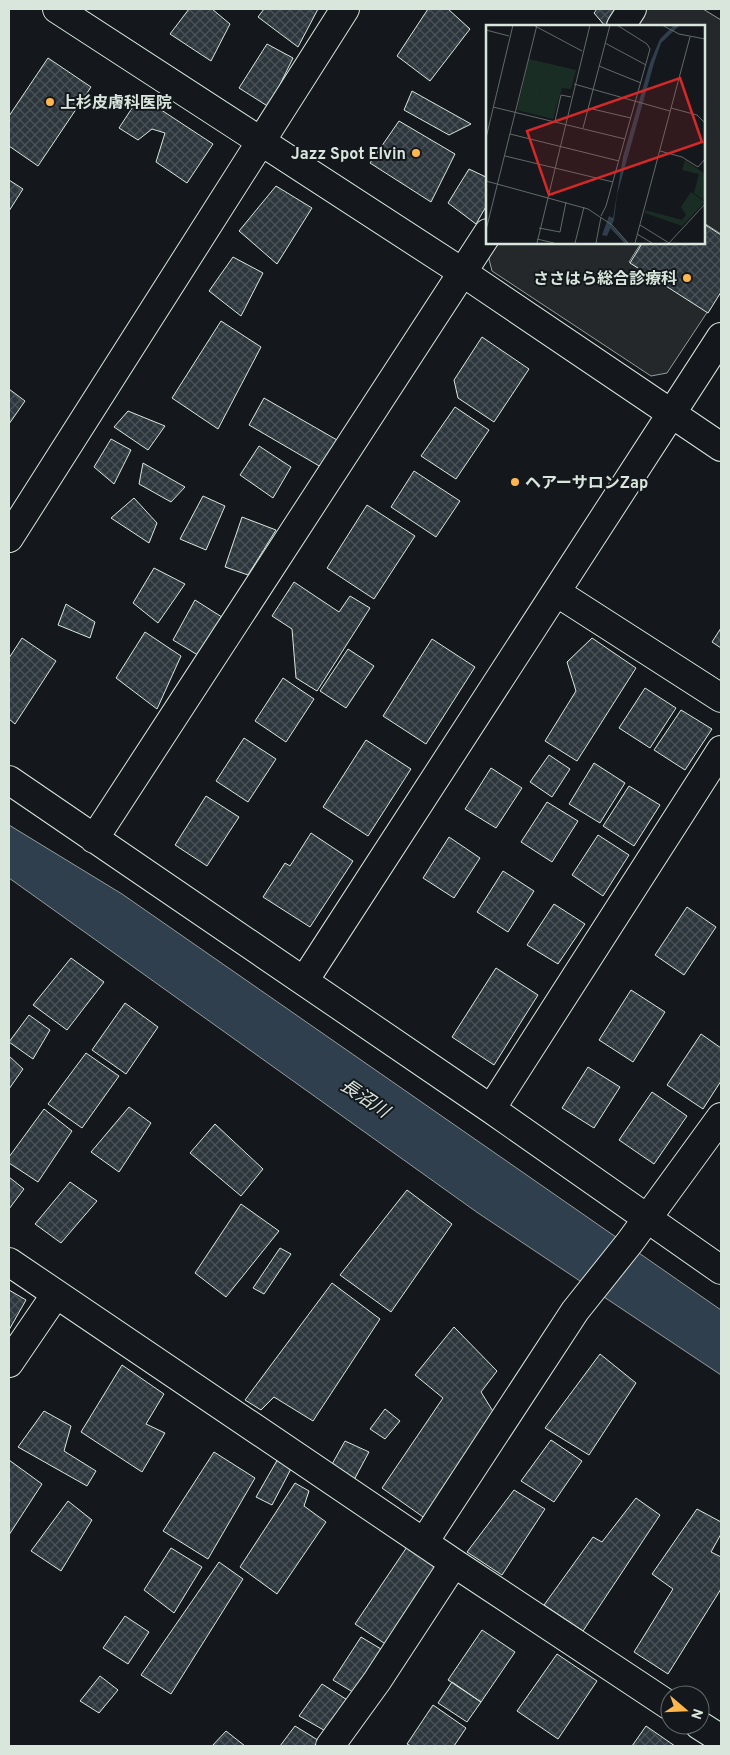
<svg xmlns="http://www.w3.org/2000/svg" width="730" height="1755" font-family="Overpass,'Noto Sans JP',sans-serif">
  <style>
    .parking { fill: #24282b; stroke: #939e99 }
    .water { fill: #2f3f4d; stroke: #939e99 }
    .building { fill: url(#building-cross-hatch); stroke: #d8e6dc }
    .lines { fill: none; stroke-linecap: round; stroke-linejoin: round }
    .minor-casing { stroke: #d8e6dc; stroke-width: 30 }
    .minor { stroke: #14181c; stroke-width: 28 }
    .poi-dot { fill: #ffb74d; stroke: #14181c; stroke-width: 2 }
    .labels { text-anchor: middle; stroke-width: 4; stroke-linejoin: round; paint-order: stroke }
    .poi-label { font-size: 16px; font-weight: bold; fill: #d8e6dc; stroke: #14181c; text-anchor: start }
    .water-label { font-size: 18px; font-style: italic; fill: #d8e6dc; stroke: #14181c }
    .inset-river { fill: none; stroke: #2f3f4d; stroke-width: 2.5 }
    .inset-road { fill: none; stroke: #626a69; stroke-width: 1 }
    .view { fill: #d62828; fill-opacity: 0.15; stroke: #d62828; stroke-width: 2.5 }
    .inset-edge { fill: none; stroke: #d8e6dc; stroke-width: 2.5 }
  </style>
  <defs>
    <pattern id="building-cross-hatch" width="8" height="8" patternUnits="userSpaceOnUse" patternTransform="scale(1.25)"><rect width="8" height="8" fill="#2c363c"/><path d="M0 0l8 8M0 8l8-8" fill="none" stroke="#4a5358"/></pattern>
  </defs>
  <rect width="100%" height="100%" fill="#14181c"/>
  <path class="parking" d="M644,9h59l18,11v214l-17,-11v-197h-72z
    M493,243h148l-12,19 79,49 -41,62 -16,3 -159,-105 -5,-20z"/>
  <path class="water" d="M9,825l113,69 599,416v65l-243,-162 -469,-335z"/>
  <path class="building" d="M189,9h23l18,15 -19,37 -41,-27z
    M264,9h54l-20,38 -40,-30z
    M428,9h20l22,20 -40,52 -33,-25z
    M597,9h19l-8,17h-3l-11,-13z
    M267,44l26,14 -24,49 -30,-19z
    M48,58l43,29 -53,79 -29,-20v-30z
    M412,91l59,33 -22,11 -45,-25z
    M140,96l73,48 -26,39 -31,-21 9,-29 -13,-4 -14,11 -19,-12z
    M399,121l56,33 -24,48 -61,-39z
    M469,169l19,9v25l-12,21 -28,-21z
    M9,180l14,9 -14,22z
    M276,186l36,22 -35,56 -38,-33z
    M704,224l17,11v57l-13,21 -78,-50 13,-21h61z
    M233,257l30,16 -22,43 -32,-25z
    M221,321l40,26 -43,82 -46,-31z
    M482,337l47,32 -35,53 -36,-24 -4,-18z
    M9,389l16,12 -16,23z
    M264,398l73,42 -16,27 -72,-42z
    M455,407l34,23 -33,49 -35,-23z
    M128,411l37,15 -17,24 -34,-23z
    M111,439l20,11 -17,34 -20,-17z
    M259,446l32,21 -18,31 -33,-23z
    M143,463l42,24 -14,15 -32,-18z
    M414,471l46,30 -24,36 -45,-30z
    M203,496l22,10 -19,44 -26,-11z
    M134,498l23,25 -8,20 -38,-25z
    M367,505l48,31 -41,63 -47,-31z
    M242,517l34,13 -28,45 -23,-8z
    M154,568l31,16 -27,39 -25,-20z
    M294,582l45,30 11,-16 20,12 -53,83 -21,-13 -4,-49 -20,-13z
    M195,600l30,19 -19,41 -33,-20z
    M66,604l29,18 -5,16 -32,-13z
    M721,628v20l-9,-6z
    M145,632l36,24 -24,53 -41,-31z
    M22,638l34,23 -41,63 -6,-5v-61z
    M592,638l44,30 -59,93 -32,-20 31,-50 -9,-29z
    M432,639l43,28 -49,77 -43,-28z
    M348,649l26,17 -28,42 -26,-17z
    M283,678l31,21 -28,43 -31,-21z
    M645,688l31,20 -26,40 -31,-20z
    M681,710l31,19 -27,41 -31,-20z
    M244,738l32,21 -28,43 -32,-21z
    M366,740l45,29 -43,67 -45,-29z
    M549,755l21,14 -18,28 -22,-15z
    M594,763l31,20 -25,40 -31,-19z
    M491,768l31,20 -26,40 -31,-19z
    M629,786l31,19 -26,41 -31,-20z
    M206,796l33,21 -32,49 -32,-21z
    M547,802l31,19 -26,41 -31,-20z
    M311,833l42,28 -43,66 -47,-30 22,-34 5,3z
    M598,835l31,20 -26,41 -31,-21z
    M449,837l31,21 -26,40 -31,-20z
    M503,871l31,20 -26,41 -31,-20z
    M554,904l31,20 -27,40 -31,-19z
    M687,907l29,20 -32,48 -29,-20z
    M71,958l33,24 -37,48 -34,-25z
    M496,968l42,27 -44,70 -42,-28z
    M631,990l34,22 -32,50 -34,-22z
    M125,1003l33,24 -32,47 -34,-24z
    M29,1015l21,15 -17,29 -24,-17z
    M701,1034l20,14v33l-18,28 -36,-24z
    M86,1053l33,23 -37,52 -34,-24z
    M9,1056l14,13 -14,20z
    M588,1067l32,20 -26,41 -32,-20z
    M652,1092l35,24 -33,48 -35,-24z
    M129,1107l22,16 -32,49 -28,-20z
    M44,1109l28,22 -34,51 -29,-19v-6z
    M215,1124l48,45 -22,27 -51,-43z
    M9,1177l15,12 -15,20z
    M70,1182l27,19 -36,42 -26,-19z
    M407,1190l45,34 -61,88 -51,-37z
    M241,1204l38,27 -53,66 -31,-24z
    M280,1248l11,6 -27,40 -11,-6z
    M332,1283l48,36 -67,102 -39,-24 -13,13 -16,-10z
    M9,1290l17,10 -17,30z
    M454,1327l43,44 -16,21 13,21 -68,106 -44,-31 61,-90 -28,-23z
    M600,1354l36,29 -47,72 -44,-27z
    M122,1365l42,29 -18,30 19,9 -23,39 -61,-40z
    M385,1409l15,12 -15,18 -15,-10z
    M44,1411l27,15 -7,25 32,20 -9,15 -69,-39z
    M551,1440l31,21 -28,41 -33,-21z
    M345,1441l24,11 -15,28 -23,-14z
    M214,1452l41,26 -47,81 -45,-28z
    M279,1457l13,10 -20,38 -16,-8z
    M9,1460l33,24 -33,51z
    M295,1483l14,8 -5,15 22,16 -49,72 -37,-27z
    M514,1490l31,19 -43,66 -35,-23z
    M636,1498l24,17 -77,116 -39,-26 49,-68 9,5z
    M68,1501l24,19 -31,51 -30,-20z
    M697,1509l24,13v12l-10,18 10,5v32l-53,85 -34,-22 39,-63 -21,-15z
    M407,1547l31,20 -48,80 -35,-23z
    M171,1548l31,19 -28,46 -30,-23z
    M219,1562l24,17 -72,115 -30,-19z
    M125,1616l24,16 -21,32 -25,-16z
    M482,1630l33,22 -34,50 -33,-22z
    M361,1637l25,15 -25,45 -28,-17z
    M557,1654l40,27 -39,58 -41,-28z
    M100,1676l18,14 -19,23 -19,-12z
    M452,1682l29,20 -14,20 -29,-19z
    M322,1684l27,17 -20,32 -30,-17z
    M433,1705l33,23 -12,18h-43l-4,-2z
    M295,1726l26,16 -3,4h-38z
    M646,1726l29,20h-43z
    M226,1731l19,15h-33z"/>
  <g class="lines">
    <g class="minor-casing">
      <path id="minor" d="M57,9l405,263 259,175
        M621,26l11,-17
        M9,538l336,-529
        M556,592l165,106
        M9,780l482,329 230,161
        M94,839l394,-606
        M304,981l417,-644
        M491,1109l230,-359
        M9,1262l445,301 216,143
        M9,1363l47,-69
        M424,1542l151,-231 55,-69 91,-125
        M699,1725l22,14
        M330,1746l47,-65 77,-118"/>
    </g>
    <use href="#minor" class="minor"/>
  </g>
  <g class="poi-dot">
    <circle cx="50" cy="102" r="5"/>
    <circle cx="416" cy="153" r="5"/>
    <circle cx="687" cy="278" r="5"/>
    <circle cx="515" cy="482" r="5"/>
  </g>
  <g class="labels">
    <g class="poi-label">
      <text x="60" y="108">上杉皮膚科医院</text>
      <text x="406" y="159" text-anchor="end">Jazz Spot Elvin</text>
      <text x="677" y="284" text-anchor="end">ささはら総合診療科</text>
      <text x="525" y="488">ヘアーサロンZap</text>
    </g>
    <g class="water-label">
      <text transform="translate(365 1098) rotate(34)" y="6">長沼川</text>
    </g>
  </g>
  <g transform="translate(486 25)">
    <rect width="219" height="219" fill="#14181c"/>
    <path d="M43,34l47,11 -5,19 -9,-1 -9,31 -36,-9z" fill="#1a2d24"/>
    <path d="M205,167l14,10 -23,24 -37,-13v-3l37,10 4,-5 -5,-8z" fill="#1a2d24"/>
    <path d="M199,135l20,14v27l-11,-8 5,-19 -17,-4z" fill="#1a2d24"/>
    <path d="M45,48l14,3 -5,21 -13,-4z" fill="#1a2d24"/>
    <path d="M188,0h6l-19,18 -7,20 -37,132 -3,25 -7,16 -5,-1 7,-19 4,2 10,-61 27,-94 10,-24z" fill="#2f3f4d"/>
    <path class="inset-river" d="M124,201l16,17"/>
    <path class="inset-road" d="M176,0l17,9 26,5M49,1l47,25M0,5l23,6M119,18l41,22M113,41l42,17M88,59l96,27M7,82l132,32M102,83l43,10M185,83l26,7 8,8M69,96l6,-26 10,2M97,103l27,-103M24,109l109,27M0,113l27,-113M174,126l22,6 16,10 7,-8M19,131l108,26M0,156l102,28 24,16 16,18M115,191l5,-10 44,-157 -3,-5 -30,-19M154,200l29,18M53,203l21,4 6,-30M0,205l51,-205M151,209l15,9M51,214l17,4M51,218l53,-218M89,218l9,-36M110,218l5,-26M149,218l55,-206M183,218l36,-39"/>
    <path class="view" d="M194,53l22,64 -153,53 -22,-64z"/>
    <rect width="219" height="219" class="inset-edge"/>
  </g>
  <rect width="730" height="1755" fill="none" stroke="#d8e6dc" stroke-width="20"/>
  <g transform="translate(685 1710) rotate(109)"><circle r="24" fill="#14181c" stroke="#626a69"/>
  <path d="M0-4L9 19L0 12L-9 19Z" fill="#ffb74d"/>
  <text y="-8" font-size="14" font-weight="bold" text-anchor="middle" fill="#d8e6dc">N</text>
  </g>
</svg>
